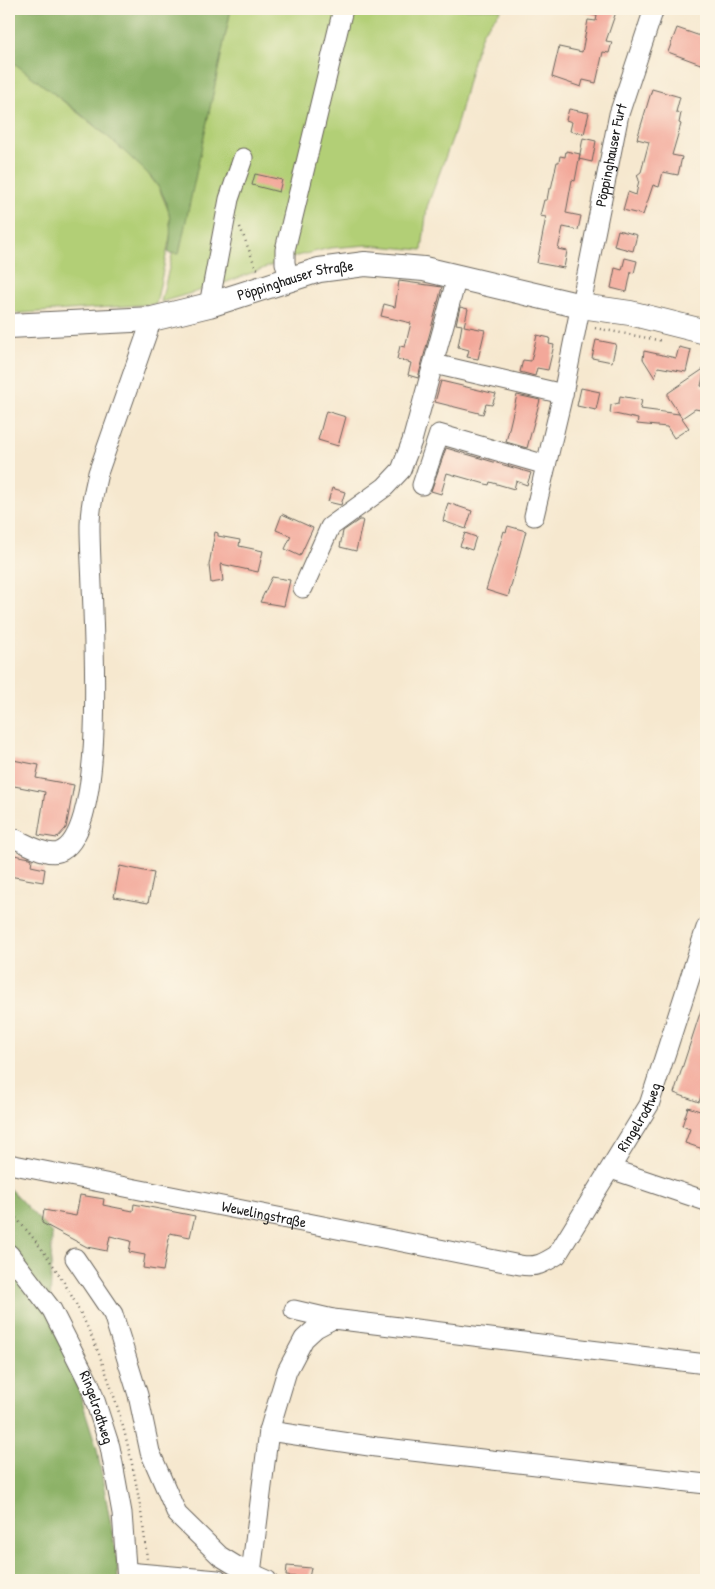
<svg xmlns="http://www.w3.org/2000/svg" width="715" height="1589" font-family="'Patrick Hand',sans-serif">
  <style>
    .green { fill: #b2cf76; stroke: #677649 }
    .forest { fill: #8db267; stroke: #546742 }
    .building { fill: #f3a89a }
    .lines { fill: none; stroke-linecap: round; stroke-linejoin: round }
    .minor-casing { stroke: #68635b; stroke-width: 21 }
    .major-casing { stroke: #68635b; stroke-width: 26 }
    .path { stroke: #68635b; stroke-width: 2.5; stroke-dasharray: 1 4; stroke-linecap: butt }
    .minor { stroke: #fff; stroke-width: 19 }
    .major { stroke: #fff; stroke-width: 24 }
    .labels { text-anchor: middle; stroke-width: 4.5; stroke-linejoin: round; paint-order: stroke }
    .street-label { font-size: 15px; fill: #1c1c1c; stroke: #fcf5e5 }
  </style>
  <rect width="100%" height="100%" fill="#fcf5e5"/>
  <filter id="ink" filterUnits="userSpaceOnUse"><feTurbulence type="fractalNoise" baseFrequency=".02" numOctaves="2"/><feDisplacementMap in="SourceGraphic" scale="10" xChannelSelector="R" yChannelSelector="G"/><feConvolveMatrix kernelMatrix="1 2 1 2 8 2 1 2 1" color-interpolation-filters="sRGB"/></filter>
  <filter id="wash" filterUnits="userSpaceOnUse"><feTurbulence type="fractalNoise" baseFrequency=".0096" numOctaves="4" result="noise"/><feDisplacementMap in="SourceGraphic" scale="20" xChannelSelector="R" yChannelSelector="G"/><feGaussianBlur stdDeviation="1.12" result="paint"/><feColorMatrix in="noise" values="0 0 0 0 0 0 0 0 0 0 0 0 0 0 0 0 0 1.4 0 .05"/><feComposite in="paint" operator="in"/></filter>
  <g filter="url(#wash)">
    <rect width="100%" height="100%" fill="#f6e8cf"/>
    <path class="green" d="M231,9h271l-19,22 -8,23 -20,77 -28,76 -5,43 -55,-5 -37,3 -33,8 -78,29 -58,17 35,-148 7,-14z
      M9,58l108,86 28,26 14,18 10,24 2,20 -15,72 -147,10z"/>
    <path class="forest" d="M9,9h222l-52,245 -11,-1c4,-21 4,-44 -8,-63 -8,-15 -22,-25 -34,-37 -36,-34 -78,-63 -117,-94z
      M9,1188l43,45 -2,83 21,50 26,83 20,110 1,21h-109z"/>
    <g id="blocks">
      <path class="building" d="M583,9h34l-11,32 6,1 -3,11 -6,-1 -7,31 -13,-3 -2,7 -29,-10 7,-30 23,5 6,-32 8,1 1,-5 -14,-4z
        M677,28l29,10v28l-38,-14z
        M652,89l28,8 -4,15 5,1 -2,10 2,1 -9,31 10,2 -4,18 -15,-3 -4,15 -6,-2 -10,30 -20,-5 5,-18 8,3 3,-15 -2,-5 4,-3 8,-30 -12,-3z
        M569,109l20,4 -5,21 -14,-3 2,-9 -6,-2z
        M583,138l13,3 -4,21 -13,-3z
        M566,151l14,3 -5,27 -3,-1 -6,33 15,3 -3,14 -15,-3 -5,22 9,2 -3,17 -27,-5 9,-46 -6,-1 4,-16h3l2,-11h2l6,-27h2l1,-6 5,1z
        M255,174l27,6 -3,12 -27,-7z
        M618,230l19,5 -4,16 -19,-5z
        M625,258l12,3 -3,12 -3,-1 -4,20 -16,-4 4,-20 7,2z
        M399,281l43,6 -24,91 -10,-3 3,-12 -14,-4 3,-13 5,1 6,-24 -30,-7 3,-12 11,3z
        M460,307l8,2 -4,17 21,4 -7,29 -11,-2 2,-7 -11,-3 4,-22 -6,-1z
        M537,335l13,3 -1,6 5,1 -6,25 -11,-2 -2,8 -15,-4 3,-12 8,1z
        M596,340l20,4 -4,18 -20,-4z
        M679,347l12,3 -5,22 -28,-5 -3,11 -12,-19 1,-8 32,7z
        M705,368l-4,18 5,1v24l-11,-2 -13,9 7,10 -15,10 -7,-11 -30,-3 1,-5 -28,-6 1,-8 8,-2 1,-7 22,4 -2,9 39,5 3,4 -14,-21v-4z
        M441,381l55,13 -4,11 -6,-1 -3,10 -48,-12z
        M581,388l19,4 -4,18 -19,-4z
        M517,395l23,5 -13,48 -21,-6z
        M326,411l20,6 -8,29 -20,-6z
        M446,448l85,25 -4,12 -11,-4 -2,8 -24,-7 -1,3 -42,-12 -6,21 -10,-3z
        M332,488l13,4 -4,13 -13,-3z
        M448,503l24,8 -6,18 -23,-8z
        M282,514l31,14 -13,28 -15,-7 6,-13 -15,-6z
        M359,520h4l-7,31 -16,-4 3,-16z
        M508,526l18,5 -18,66 -22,-7 18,-59 2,1z
        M215,532l3,1v3l22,4 -1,6 24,5 -5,21 -37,-8 2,17 -12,2 -2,-18z
        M465,533l11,4 -4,13 -12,-4z
        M272,577l18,3 -6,26 -24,-4z
        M13,760l26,5 -3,13 38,7 -8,43 -9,10 -19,-3 7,-43 -36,-7v-23l4,1z
        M9,854l21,4 2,1 -1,7 14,3 -2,13 -34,-6z
        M120,866l34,7 -6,30 -34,-6z
        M704,1001h2v80l-7,21 -25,-9z
        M688,1107l18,6v37l-21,-7 5,-14 -8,-3z
        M80,1195l24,4 -1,6 30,6 1,-7 61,12 -5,21 -20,-4 -7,38 -20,-3 2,-13 -16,-3 2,-11 -21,-5 -3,15 -20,-4 -45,-24 2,-13 32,6z
        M287,1566l24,2 -2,10 -23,-2z"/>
    </g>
  </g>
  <g filter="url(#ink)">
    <use href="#blocks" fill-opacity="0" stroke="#68635b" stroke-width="1"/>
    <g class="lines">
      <g class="minor-casing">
        <g id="minor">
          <path d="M289,279l-4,-16v-13l58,-241"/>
          <path d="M209,305l20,-106 14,-41"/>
          <path d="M434,364l129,30"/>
          <path d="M422,485l17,-51 107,31"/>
          <path id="s1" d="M534,516l29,-122 56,-280 35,-105"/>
          <path d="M303,588l27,-61 55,-40 16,-17 11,-29 45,-164"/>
          <path d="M16,839c11,5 30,17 43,13 55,-20 30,-273 31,-327 0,-18 4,-35 8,-52l54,-154"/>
          <path id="s2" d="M9,1164l511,101c16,3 24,-2 37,-10l92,-150 57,-177"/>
          <path d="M611,1169l95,32"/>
          <path id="s3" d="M9,1254l43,56 38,75 20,62 12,66 5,67"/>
          <path d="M75,1258l38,56 25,81 12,57 27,62 43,42 18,11 29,13"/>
          <path d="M294,1310l39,9 373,45"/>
          <path d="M269,1431l107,16 330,37"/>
          <path d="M127,1572l91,8"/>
          <path d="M251,1573l18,-142 18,-60 17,-32 12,-11 17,-9"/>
        </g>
      </g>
      <g class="major-casing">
        <g id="major">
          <path id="s4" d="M9,326l143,-7 57,-14 110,-35 46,-6 59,5 157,37 49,7 76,19"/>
        </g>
      </g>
      <path class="path" d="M240,227l16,41 5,2
        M595,328l68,13
        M9,1211c87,87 126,229 138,348"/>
      <use href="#minor" class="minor"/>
      <use href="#major" class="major"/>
    </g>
  </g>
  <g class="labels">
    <g class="street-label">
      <text dy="5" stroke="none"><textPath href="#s1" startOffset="369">Pöppinghauser Furt</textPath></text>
      <text dy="5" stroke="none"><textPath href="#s4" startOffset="292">Pöppinghauser Straße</textPath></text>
      <text dy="5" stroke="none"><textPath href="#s2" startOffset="721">Ringelrodtweg</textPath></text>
      <text dy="5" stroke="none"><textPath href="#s2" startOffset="260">Wewelingstraße</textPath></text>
      <text dy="5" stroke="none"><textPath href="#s3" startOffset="178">Ringelrodtweg</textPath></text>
    </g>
  </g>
  <rect width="715" height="1589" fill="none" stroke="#fcf5e5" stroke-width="30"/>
</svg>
